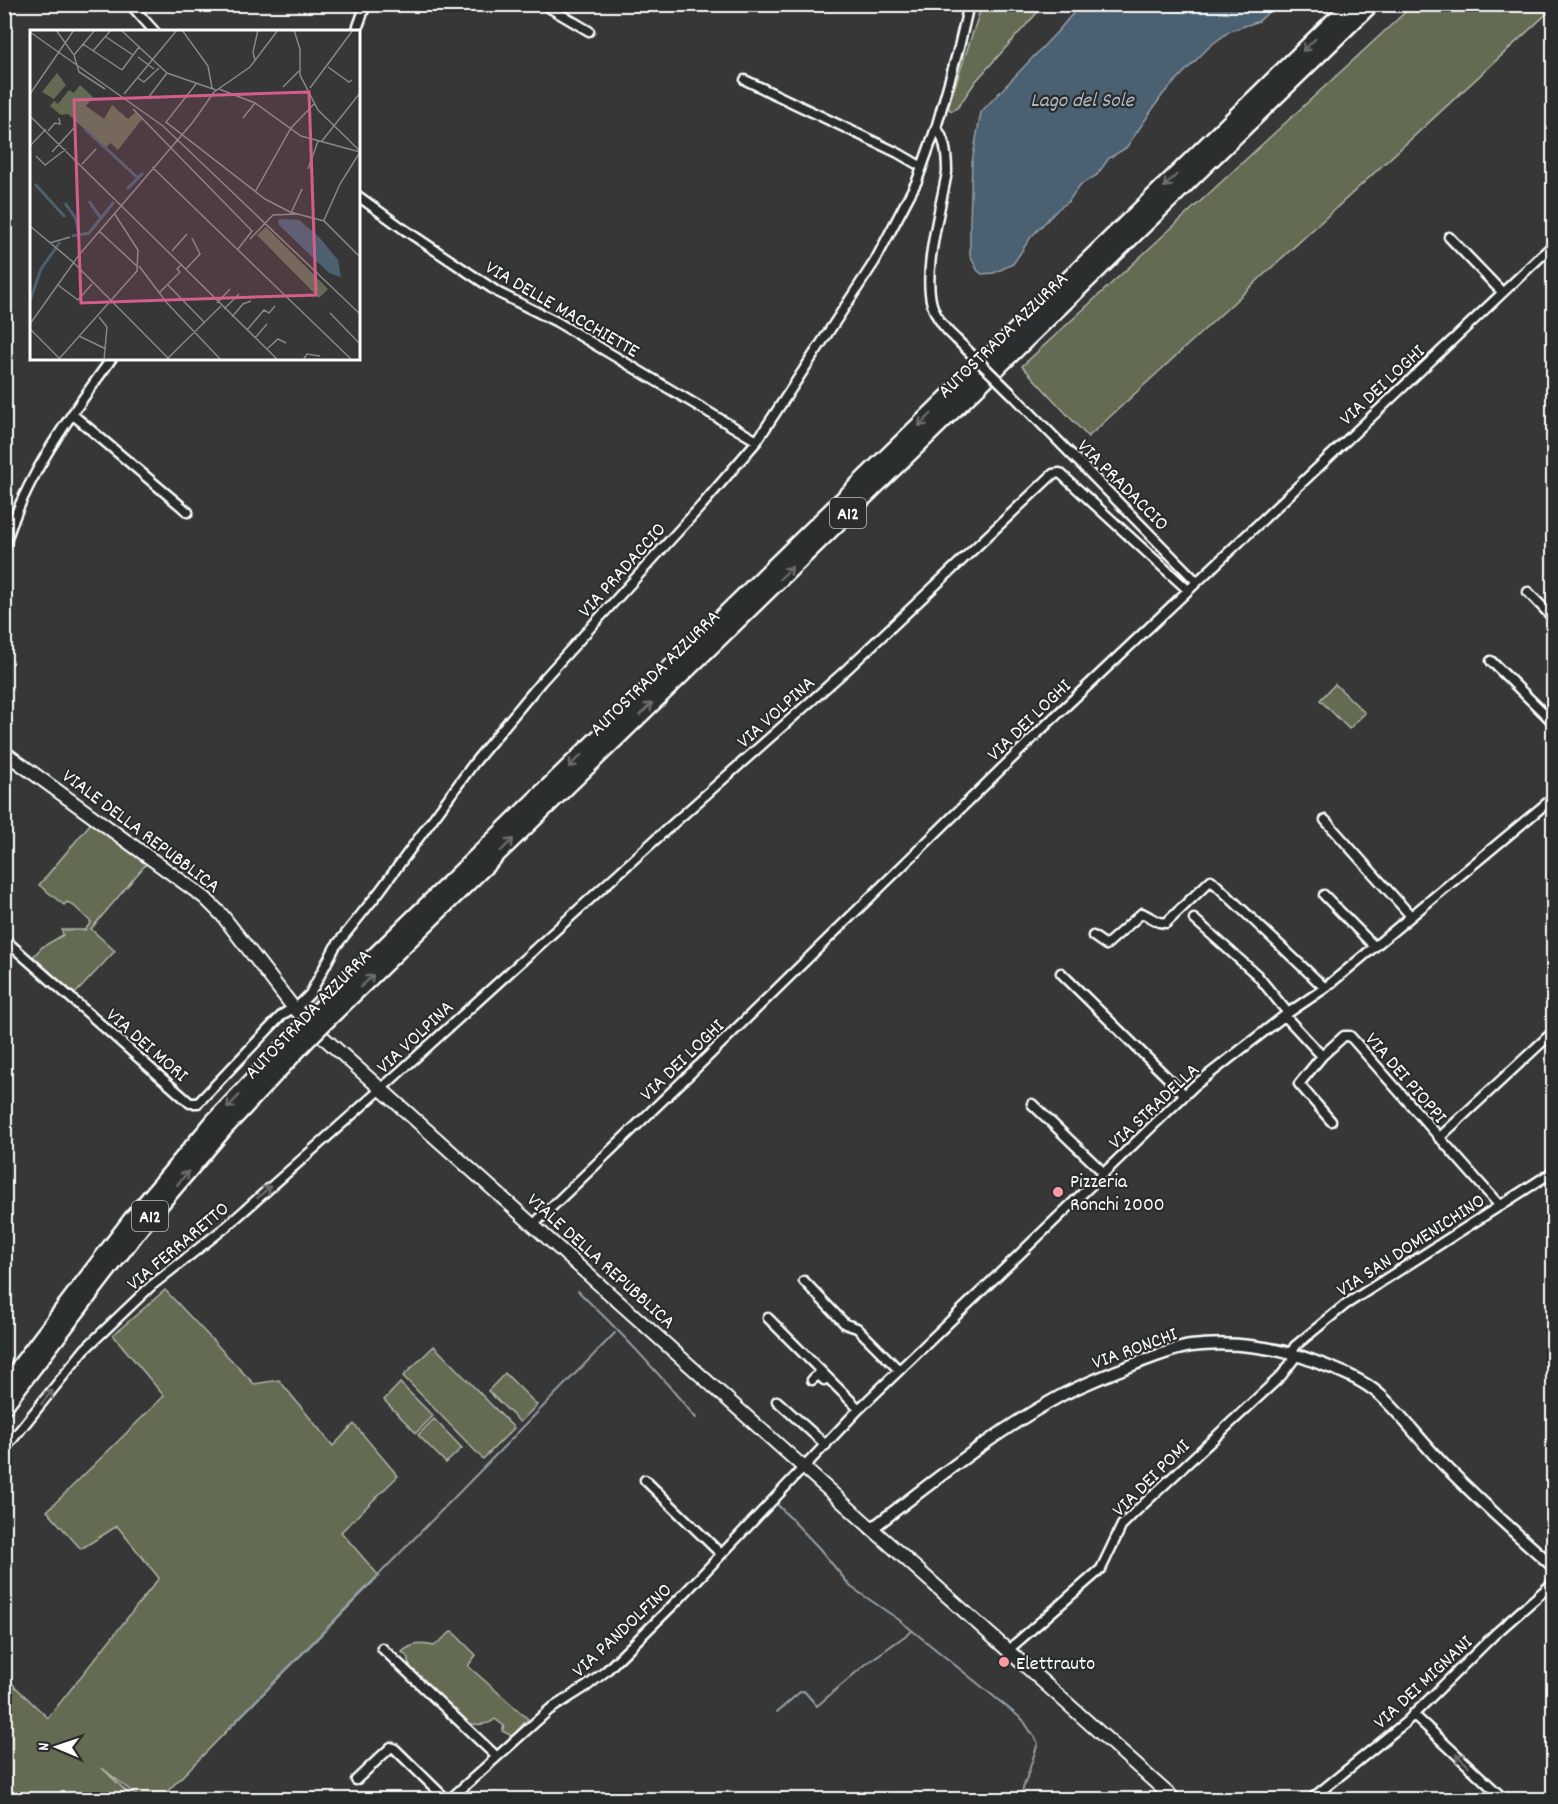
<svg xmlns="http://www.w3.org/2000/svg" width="1558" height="1804" font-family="Dekko,sans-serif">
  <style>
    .green { fill: #636c52; stroke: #b1b6a8; stroke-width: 1.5 }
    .water { fill: #4c606f; stroke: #94a0a9; stroke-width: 1.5 }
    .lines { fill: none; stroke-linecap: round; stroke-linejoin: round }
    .stream { stroke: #94a0a9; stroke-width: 2 }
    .minor-casing { stroke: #fff; stroke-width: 13 }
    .tertiary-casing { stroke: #fff; stroke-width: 15 }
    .secondary-casing { stroke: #fff; stroke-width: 16 }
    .motorway-casing { stroke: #fff; stroke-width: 20 }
    .minor { stroke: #2a2d2e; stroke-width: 8 }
    .tertiary { stroke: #2a2d2e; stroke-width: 10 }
    .secondary { stroke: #2a2d2e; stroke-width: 12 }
    .motorway { stroke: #2a2d2e; stroke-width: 15 }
    .minor-bridge-casing { stroke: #fff; stroke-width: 13; stroke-linecap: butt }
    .motorway-bridge-casing { stroke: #fff; stroke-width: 20; stroke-linecap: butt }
    .minor-bridge { stroke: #2a2d2e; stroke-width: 8 }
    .motorway-bridge { stroke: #2a2d2e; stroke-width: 15 }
    .oneway { stroke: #6a6c6d }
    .poi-dot { fill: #ff9aa2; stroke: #2a2d2e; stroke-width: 2 }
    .labels { text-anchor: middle; stroke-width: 4.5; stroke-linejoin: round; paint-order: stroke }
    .shield { fill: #2a2d2e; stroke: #bfc0c0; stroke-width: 1.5 }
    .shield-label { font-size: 18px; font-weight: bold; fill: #fff }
    .street-label { font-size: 20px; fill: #fff; stroke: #2a2d2e }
    .poi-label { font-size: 20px; fill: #fff; stroke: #2a2d2e; text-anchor: start }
    .water-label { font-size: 21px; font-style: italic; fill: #aeb7be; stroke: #2a2d2e }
    .inset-river { fill: none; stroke: #4c606f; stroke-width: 3 }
    .inset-road { fill: none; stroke: #888787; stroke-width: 1.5 }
    .view { fill: #d45d8c; fill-opacity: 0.15; stroke: #d45d8c; stroke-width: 3 }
    .inset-edge { fill: none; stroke: #fff; stroke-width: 3 }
  </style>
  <rect width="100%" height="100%" fill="#383737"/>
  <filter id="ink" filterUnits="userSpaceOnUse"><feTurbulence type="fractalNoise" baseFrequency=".0167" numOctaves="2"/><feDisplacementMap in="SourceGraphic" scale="12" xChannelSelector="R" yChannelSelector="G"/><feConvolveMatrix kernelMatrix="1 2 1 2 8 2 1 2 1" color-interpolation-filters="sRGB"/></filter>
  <g filter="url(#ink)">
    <path class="green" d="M982,5h62l-68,76 -18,26 -6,4 -3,-2v-5z
      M1413,5l140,-1 1,3 -466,430 -66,-71z
      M1335,684l30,29 -16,16 -29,-29z
      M91,823l56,40 -56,66 24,22 -40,43 -42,-37 9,-10 21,-12 -1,-5h23l6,-8 -17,-16 -7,-4 -3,3 -25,-20z
      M165,1290l89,94 25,-4 54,66 21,-22 44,52 -57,56 38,44 -219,223h-19l-39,-31 32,31h-129v-122l43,41 111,-140 -42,-52 -36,23 -34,-38 117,-115 -51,-61z
      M434,1346l80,82 -31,31 -80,-83z
      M505,1373l32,32 -17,17 -32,-31z
      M400,1383l33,33 -17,17 -32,-33z
      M434,1419l28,29 -16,15 -28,-28z
      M452,1631l24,24 -8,11 60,53 -16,17 -10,-5 2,-5 -9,-7c-7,7 -19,6 -29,4l-57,-53v-12l-7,-6c10,-9 20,-9 32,-6z"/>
    <path class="water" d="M1080,5h196l-17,16 -29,10 -20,15 -47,48 -37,54 -17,10 -12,17 -17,10 -12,17 -10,7 -27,28 -18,27 -19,9 -12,1 -4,-3 -8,-15v-33l2,-61 9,-50 76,-80z"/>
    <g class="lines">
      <path class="stream" d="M578,1291c42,40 81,82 118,127
        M775,1502l44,46 32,39 47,32 125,101 15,23 -16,49 -1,8
        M777,1712l23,-20 4,-1 13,15 50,-43 45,-32
        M228,1729l387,-396"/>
      <g class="minor-casing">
        <path id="minor" d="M130,4l25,28
          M543,4l46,27
          M356,32l10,-28
          M745,80l153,73 24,14
          M936,128c10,10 11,31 11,44 -6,35 -27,107 -13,138 5,12 13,21 22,29
          M358,196l47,34 94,63 58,29 200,119
          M1449,237l53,55
          M1011,393l186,189
          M72,414l116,98
          M4,548c20,-70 66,-132 108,-190
          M1528,592l26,27
          M1491,661l63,62
          M1325,820l86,96
          M1324,895l50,51
          M1194,919l63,56 31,38
          M1093,936l13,9 36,-32 17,9 7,1 45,-43 114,108
          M4,939l186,164h8l85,-89 16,-9 11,-11 25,-47 44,-55 95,-129 67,-81 161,-177 55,-64 118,-180 42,-80 19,-53 23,-81 10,-43
          M1061,973l124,122
          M1285,1016l37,40 22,-20h6l150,170
          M1322,1056l-23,28 32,37
          M1032,1104l72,69
          M1439,1138l115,-107
          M533,1225l159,-153 353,-346 509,-482
          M804,1281l41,43 12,4 42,42
          M768,1318l91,91
          M1291,1353l4,-7 50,-41 209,-134
          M812,1380l6,-6 6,6
          M777,1401l49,44
          M4,1450l81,-101 66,-63 76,-60 154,-137 285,-259 180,-160 207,-196 7,-1 128,117
          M645,1480l76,74
          M382,1648l114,108
          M1007,1651l94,-82 21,-44 12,-12 147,-137 16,-21
          M1413,1714l92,86
          M356,1780l35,-33 4,2 52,51
          M449,1800l100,-90 38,-24 19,-15 75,-74 178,-188 335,-323 94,-73 37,-25 229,-191
          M1310,1800l96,-78 89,-88 59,-52"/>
      </g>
      <g class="tertiary-casing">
        <path id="tertiary" d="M871,1529c62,-47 124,-98 193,-135 23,-11 47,-21 71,-30 18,-7 37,-15 56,-18 40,-5 88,1 125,16 22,8 46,17 64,33 23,21 42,48 64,70 35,35 72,69 110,102"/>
      </g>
      <g class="secondary-casing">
        <path id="secondary" d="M4,752l201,146 17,17 71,92 31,31 851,762"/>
      </g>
      <g class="motorway-casing">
        <path id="motorway" d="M315,1014l1036,-1010
          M325,1022l1046,-1018
          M4,1387l127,-167 83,-99 88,-93
          M4,1406l137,-179 83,-98 85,-91"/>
      </g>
      <use href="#minor" class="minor"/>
      <use href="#tertiary" class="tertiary"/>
      <use href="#secondary" class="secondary"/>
      <use href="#motorway" class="motorway"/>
      <g class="minor-bridge-casing">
        <path id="minor-bridge" d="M956,339l55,54"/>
      </g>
      <g class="motorway-bridge-casing">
        <path id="motorway-bridge" d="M302,1028l13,-14
          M309,1038l16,-16"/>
      </g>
      <use href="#minor-bridge" class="minor-bridge"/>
      <use href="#motorway-bridge" class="motorway-bridge"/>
    </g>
    <defs><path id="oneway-shaft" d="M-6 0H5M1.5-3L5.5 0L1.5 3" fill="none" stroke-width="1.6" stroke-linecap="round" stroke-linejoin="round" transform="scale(1.5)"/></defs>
    <g class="oneway">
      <use href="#oneway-shaft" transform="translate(1309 45) rotate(136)"/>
      <use href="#oneway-shaft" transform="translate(1170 181) rotate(136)"/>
      <use href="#oneway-shaft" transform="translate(925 420) rotate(136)"/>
      <use href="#oneway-shaft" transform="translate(786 573) rotate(-44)"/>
      <use href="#oneway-shaft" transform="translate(646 709) rotate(-44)"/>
      <use href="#oneway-shaft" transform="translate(575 761) rotate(136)"/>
      <use href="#oneway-shaft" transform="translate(507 845) rotate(-44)"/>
      <use href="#oneway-shaft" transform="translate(367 981) rotate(-44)"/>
      <use href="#oneway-shaft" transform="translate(233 1102) rotate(133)"/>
      <use href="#oneway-shaft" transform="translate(183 1178) rotate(-50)"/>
      <use href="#oneway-shaft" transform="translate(264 1192) rotate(-42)"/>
      <use href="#oneway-shaft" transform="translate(47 1397) rotate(-51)"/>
      <use href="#oneway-shaft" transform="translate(1462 1760) rotate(-137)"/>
    </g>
  </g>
  <g class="poi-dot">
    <circle cx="1058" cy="1192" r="6"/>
    <circle cx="1004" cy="1662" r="6"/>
  </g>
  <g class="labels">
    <g class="shield">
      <rect x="830" y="498" width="36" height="30" rx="4.5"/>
      <rect x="132" y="1201" width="36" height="30" rx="4.5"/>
    </g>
    <g class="shield-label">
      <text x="848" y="519">A12</text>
      <text x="150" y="1222">A12</text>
    </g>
    <g class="street-label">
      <text transform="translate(563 308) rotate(30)" y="7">VIA DELLE MACCHIETTE</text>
      <text transform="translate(1002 334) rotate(-44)" y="7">AUTOSTRADA AZZURRA</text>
      <text transform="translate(1381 384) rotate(-43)" y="7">VIA DEI LOGHI</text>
      <text transform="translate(1124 484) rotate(45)" y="7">VIA PRADACCIO</text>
      <text transform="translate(621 569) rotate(-48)" y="7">VIA PRADACCIO</text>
      <text transform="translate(654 672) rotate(-44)" y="7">AUTOSTRADA AZZURRA</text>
      <text transform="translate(775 711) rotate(-42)" y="7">VIA VOLPINA</text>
      <text transform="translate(1028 719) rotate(-44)" y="7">VIA DEI LOGHI</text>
      <text transform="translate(142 830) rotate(37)" y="7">VIALE DELLA REPUBBLICA</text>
      <text transform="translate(307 1013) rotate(-46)" y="7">AUTOSTRADA AZZURRA</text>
      <text transform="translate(414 1036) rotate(-43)" y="7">VIA VOLPINA</text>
      <text transform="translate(148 1044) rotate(41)" y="7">VIA DEI MORI</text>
      <text transform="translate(681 1059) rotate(-44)" y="7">VIA DEI LOGHI</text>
      <text transform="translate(1407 1077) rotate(49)" y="7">VIA DEI PIOPPI</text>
      <text transform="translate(1153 1105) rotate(-43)" y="7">VIA STRADELLA</text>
      <text transform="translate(1410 1244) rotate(-33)" y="7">VIA SAN DOMENICHINO</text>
      <text transform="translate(177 1245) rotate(-40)" y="7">VIA FERRARETTO</text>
      <text transform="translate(602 1260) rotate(42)" y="7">VIALE DELLA REPUBBLICA</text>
      <text transform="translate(1134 1347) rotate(-20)" y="7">VIA RONCHI</text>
      <text transform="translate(1150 1477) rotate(-45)" y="7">VIA DEI POMI</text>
      <text transform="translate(621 1629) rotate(-43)" y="7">VIA PANDOLFINO</text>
      <text transform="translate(1422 1681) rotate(-43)" y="7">VIA DEI MIGNANI</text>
    </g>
    <g class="poi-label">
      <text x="1070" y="1187">Pizzeria<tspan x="1070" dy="23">Ronchi 2000</tspan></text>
      <text x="1016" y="1669">Elettrauto</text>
    </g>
    <g class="water-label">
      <text x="1082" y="106">Lago del Sole</text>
    </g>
  </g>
  <g transform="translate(30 30)">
    <rect width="330" height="330" fill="#383737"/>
    <path d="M27,43l9,12 -12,14 -12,-7zM50,55l13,12 -7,9 18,13 8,-14 16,14 8,-7 6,7 -24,31 -7,-7 -6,5 -37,-34 -7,1 -11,-9 4,-5 4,3 11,-14 5,3zM236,197l62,62 -9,9 -62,-63z" fill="#636c52"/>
    <path d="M254,189l15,1 20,17 19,23 3,17 -12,-4 -50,-48 -1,-5z" fill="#4c606f"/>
    <path class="inset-river" d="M55,99l53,49M5,154l30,33M97,159l16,-16M59,171l11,16M35,173l11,16 2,13M42,206l17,-3 25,-31M0,271l11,-32 19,-27"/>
    <path class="inset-road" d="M26,0l18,25 5,17 26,17M91,0l46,43 49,17M152,0l26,36 4,22M264,0l6,19v26l18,35 42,41M0,2l133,94 197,188M76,7l27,18M53,14l39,26M63,21l18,-21M44,25l21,-25M108,27l16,12M225,30l-2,-8 5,-22M298,37l21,15 3,-2M92,40l17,-23M108,48l6,4 15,-14M166,54l-30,38 99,77 25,13 34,9 36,36M253,57l16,-16M280,58l43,-58M189,59l36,14 46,33 59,16M0,64l44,-64M94,64l53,-64M118,68l19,-25M103,79l119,122 -14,18M0,86l248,244M213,88l12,-15M18,101l7,-8 5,1 -1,-6M292,111l38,-48M0,116l16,-17M22,122l22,-24M6,126l9,9 21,-16M52,134l14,-15M122,137l200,193M278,139l10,-28M225,162l36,-64 24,-25M261,183l11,-24M294,190l16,-36 20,-32M0,196l43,36 97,98M69,201l39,36M220,209l23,-24 24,-1M20,213l20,-6M142,221l15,-17M109,236l28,37 54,57M156,239l14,-15 -8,-16M137,254l37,38M28,255l20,15 14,-16M129,263l21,-21 -3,-3 5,-5M187,273l13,-14M194,279l15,-15M300,283l30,31M69,287l8,10 -3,33M202,287l11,-13 8,-3M0,294l49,-69 114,-133 21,-30 36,-25 28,-37M0,299l30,30M217,300l17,-20 5,3 6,-7M49,306l27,13M225,308l12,-14M237,319l11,-10 8,4M28,330l79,-89 1,-21 -24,-37M136,330l55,-54M273,330l4,-6 13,2"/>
    <path class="view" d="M279,62l7,203 -235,8 -7,-203z"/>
    <rect width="330" height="330" class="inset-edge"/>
  </g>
  <rect width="1558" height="1804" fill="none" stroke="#2a2d2e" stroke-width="24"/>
  <rect x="12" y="12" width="1534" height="1780" fill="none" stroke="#fff" stroke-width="2" filter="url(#ink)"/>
  <g transform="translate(57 1747) rotate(272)" stroke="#2a2d2e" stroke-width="4.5" paint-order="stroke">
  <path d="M0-4.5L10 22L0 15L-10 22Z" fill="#ffffff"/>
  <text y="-9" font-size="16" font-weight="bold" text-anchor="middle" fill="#ffffff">N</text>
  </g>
</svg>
